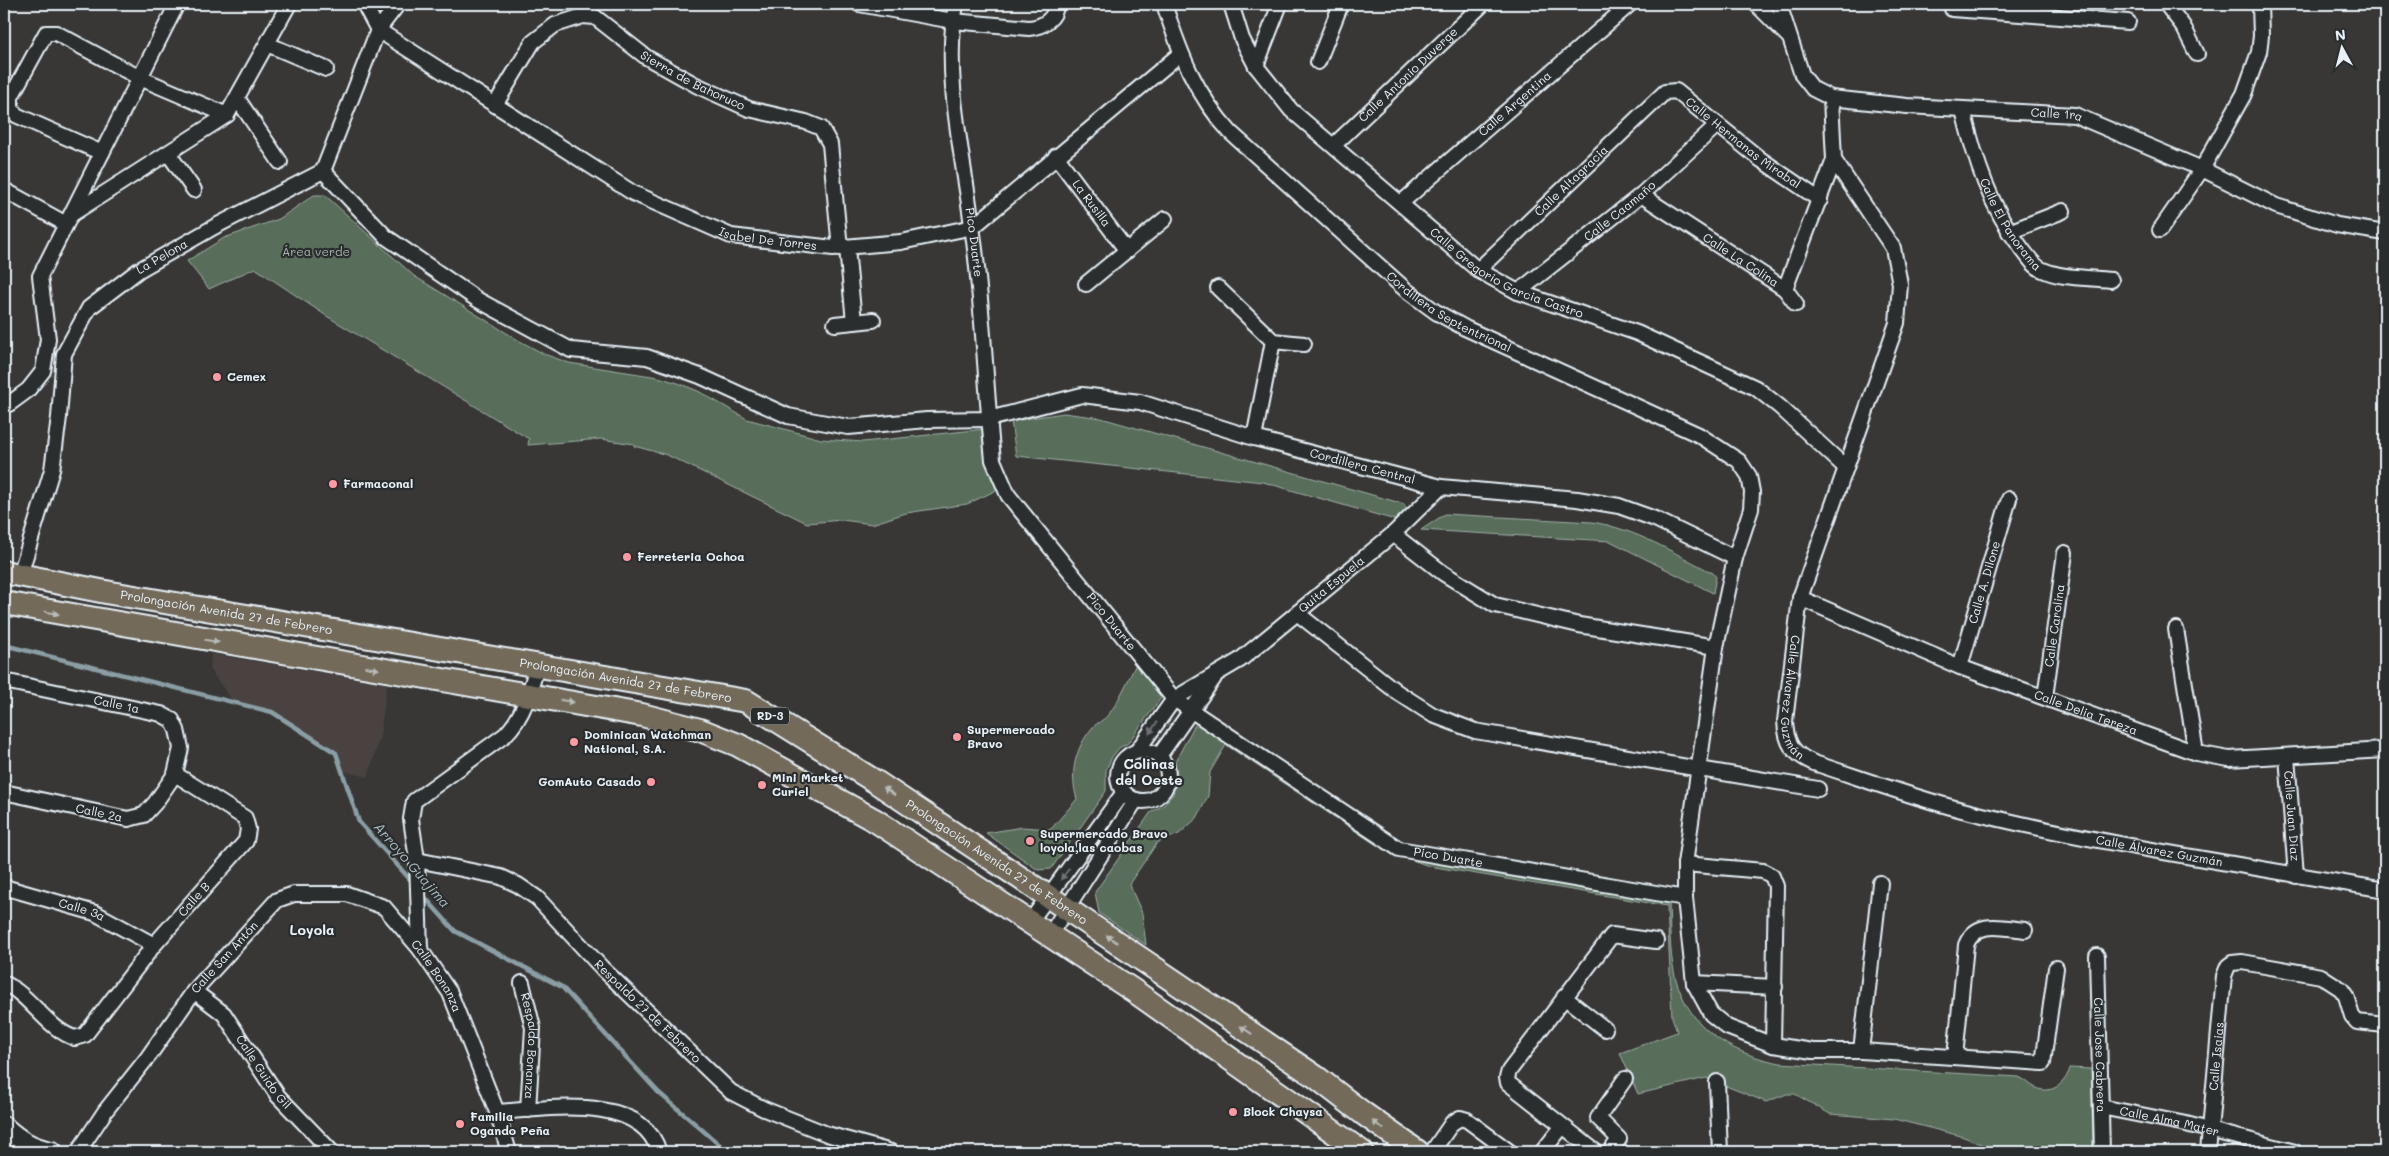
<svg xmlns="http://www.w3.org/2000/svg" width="2389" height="1156" font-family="Mali,sans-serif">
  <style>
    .built { fill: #48433f }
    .green { fill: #586e5a; stroke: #a0b0a9 }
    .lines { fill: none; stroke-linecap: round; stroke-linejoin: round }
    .stream { stroke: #8a9fa5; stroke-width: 4.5 }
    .street-casing { stroke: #e8f1f8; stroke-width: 18 }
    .secondary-casing { stroke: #e8f1f8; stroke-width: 24 }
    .primary-casing { stroke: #e8f1f8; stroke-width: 26 }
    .street { stroke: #2a2d2e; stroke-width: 14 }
    .secondary { stroke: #2a2d2e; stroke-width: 20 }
    .primary { stroke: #736b5a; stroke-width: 22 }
    .oneway { fill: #b9bbb9 }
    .oneway2 { fill: #6c7275 }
    .poi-dot { fill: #ff9aa2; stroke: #2a2d2e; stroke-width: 2 }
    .labels { text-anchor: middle; stroke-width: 4.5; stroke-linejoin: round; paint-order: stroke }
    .shield { fill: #2a2d2e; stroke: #afb6bb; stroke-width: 1 }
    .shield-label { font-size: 11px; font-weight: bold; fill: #e8f1f8 }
    .street-label { font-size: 12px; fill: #e8f1f8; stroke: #2a2d2e }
    .park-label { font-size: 12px; fill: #a7b6b1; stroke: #2a2d2e }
    .poi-label { font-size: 12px; font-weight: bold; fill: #e8f1f8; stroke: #2a2d2e; text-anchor: start }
    .neighbourhood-label { font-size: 14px; font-weight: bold; fill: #e8f1f8; stroke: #2a2d2e }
    .water-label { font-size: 14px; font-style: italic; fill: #a9bac1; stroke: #2a2d2e }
  </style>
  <rect width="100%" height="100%" fill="#383736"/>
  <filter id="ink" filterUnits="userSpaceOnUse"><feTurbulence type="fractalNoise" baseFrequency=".02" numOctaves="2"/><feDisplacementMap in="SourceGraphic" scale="10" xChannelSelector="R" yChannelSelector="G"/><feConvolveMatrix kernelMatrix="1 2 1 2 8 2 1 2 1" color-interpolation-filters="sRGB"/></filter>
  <g filter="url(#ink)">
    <path class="built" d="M211,654l176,30 -7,53 -12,40 -26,-6 -6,-18 -64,-41 -38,-9 -24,-33z"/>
    <path class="green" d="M314,195h11l89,81 104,64 26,14 25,9 89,14 20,6 20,8 49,28 74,20 42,3 121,-13 13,46 165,216 -1,7 -33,45 -9,5 -7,9 -6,13v21l-55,78 -13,1 -52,-37 36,-6 29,2 26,-30c-8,-26 -2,-51 16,-72 4,-4 11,-7 15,-12 9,-10 21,-37 28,-51l-126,-153 -13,-21 -30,14 -61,9 -34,11 -30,-4 -35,3 -140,-68 -33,-9v-2l-33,-5 -73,6 1,-6 -204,-124 -70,-47 -46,21 -22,-28 37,-23 55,-19z
      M1064,413l37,5 303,86 3,6 -12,10 -132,-38 -247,-26 -5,-35z
      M1445,514l147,8c44,7 82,31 121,51l3,4 -3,16 -103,-52 -189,-11z
      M1199,723l179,115 291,61c1,25 0,52 6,77 14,53 54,77 105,87l239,14c7,3 11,8 17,11 16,7 30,-5 34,-20l21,1 2,83h-91l-41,-16 -67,-17 -64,-5 -35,-20h-8l-21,8 -60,-24 -68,16 -18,-41 57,-21 -5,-15 -5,-111 -238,-40 -45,-16 -158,-105 -16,27 -2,24 -11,22 -18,16 -22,9 -28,41 13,29 4,32 -47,-32 -4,-21 56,-80 13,-7 9,-11 4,-16 -2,-16 19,-36z"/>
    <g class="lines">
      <path class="stream" d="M4,645l268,67 64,41 23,69 56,63
        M421,893l34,38 107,56 96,105 70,60"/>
      <g class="street-casing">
        <g id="street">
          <path id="s1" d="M364,4l14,26 255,163 98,43 102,12 68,-6 72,-15 207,-173"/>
          <path d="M859,4l94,17 76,7c13,-1 27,-9 27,-24"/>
          <path id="s2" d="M956,4c-13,73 7,149 16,222 11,77 13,156 21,234l15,35 166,204 225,150 286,49"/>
          <path id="s3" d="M1164,4c16,49 31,90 67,129l175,157 30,22 29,16 234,107 40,26 10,15 3,16 -1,17 -16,49 -19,89 -31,217v34l9,85 17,31 16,13 46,18 40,6h48l182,12 13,-95"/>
          <path id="s4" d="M1231,4l11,35 14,27 35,44 187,160 40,22 119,41 119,55 24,19 66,61"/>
          <path d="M1756,4l32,32"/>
          <path id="s5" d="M1779,4l23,71 11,14 18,9 76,8 168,9 127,54 74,37 61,19 48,8"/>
          <path d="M2166,4l17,22 14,28"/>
          <path d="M1952,9l176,13"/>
          <path d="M267,44l59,25"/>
          <path d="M1318,62l23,-58"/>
          <path d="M1256,66l24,-62"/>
          <path d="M237,98l43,64"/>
          <path id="s6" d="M495,105l38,-63 22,-17 28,-9 12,1 51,40 50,28 53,24 57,13 15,6 9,16 10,104"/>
          <path id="s7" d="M1963,110c12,50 27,97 59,139 6,7 12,18 21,21 20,9 46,7 68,10"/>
          <path id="s8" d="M1334,145l149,-141"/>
          <path d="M102,153l-86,-38 -5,-7v-11l35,-64h10l84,45 87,37"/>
          <path d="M168,153l26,37"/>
          <path id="s9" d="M1056,156l71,95"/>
          <path id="s10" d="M1834,160l59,88 7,36 -3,39 -97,275 -15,123c1,23 8,33 29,42 49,16 98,34 148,47 139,35 282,55 423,80"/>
          <path id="s11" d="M323,171l63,66 92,63 93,50 76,7 53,19 88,40 60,11 79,-7 62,-1 93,-24 58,7 114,36 187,49 136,12 42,7 36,13 80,39"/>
          <path d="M4,190l62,34"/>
          <path id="s12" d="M1641,195l144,94 49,-129 -3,-62"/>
          <path id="s13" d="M1401,203l229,-199"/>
          <path d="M72,214l155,-99 62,-111"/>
          <path d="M2160,230l42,-61 42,-75 15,-42 2,-16 -1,-32"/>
          <path d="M2009,232l54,-21"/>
          <path d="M847,248l7,74"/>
          <path id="s14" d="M1478,270l187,-178 11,-1 84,68 60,41"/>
          <path d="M1086,284l79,-65"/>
          <path d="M1218,288l55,53 31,3"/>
          <path d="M1785,289l11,15"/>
          <path id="s15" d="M1518,292l123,-97 76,-70"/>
          <path d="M835,324l38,-4"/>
          <path d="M4,404h5l19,-14 15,-19 5,-32 -8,-63 137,-272"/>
          <path d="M1254,438l19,-97"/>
          <path d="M1393,534l50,39 52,32 84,20 137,22"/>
          <path id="s16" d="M20,575l32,-105 7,-53 5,-63 25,-46 50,-38 75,-43 109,-56 55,-141 20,-26"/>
          <path id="s17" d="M1800,598l160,69 236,86 33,6 156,-9"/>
          <path d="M1297,613l100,79 36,23 42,16 343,58"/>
          <path d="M2176,629l20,124"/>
          <path id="s18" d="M1960,667l49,-168"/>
          <path id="s19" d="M4,681l157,33 11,6 5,10 4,18 -6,26 -20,29 -11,12 -16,4 -124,-27"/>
          <path id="s20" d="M2045,697l20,-144"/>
          <circle cx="1143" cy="776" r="25"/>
          <path id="s21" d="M1137,751l37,-52 66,-39 153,-126 48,-47"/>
          <path d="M1159,756l55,-78"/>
          <path id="s22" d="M2287,756l9,120"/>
          <path id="s23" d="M417,860l84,17 17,8 19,13 65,70 129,124 33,17 63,25 64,18"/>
          <path d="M1685,864l78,7 9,5 4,10 -3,159"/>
          <path id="s24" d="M4,887l91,26 59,32"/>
          <path d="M1029,923l95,-131"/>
          <path d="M1049,936l87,-136"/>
          <path d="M420,949l-3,-89 -6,-41 3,-18 91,-66c19,-19 26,-45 32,-70"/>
          <path id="s25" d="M2097,956l5,196"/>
          <path id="s26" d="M4,983c27,13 44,47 71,55l10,-3 69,-90 92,-104 2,-12 -3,-11 -70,-44"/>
          <path id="s27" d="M522,983l11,45 -5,82"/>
          <path d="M1694,983l81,4"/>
          <path id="s28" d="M194,991l30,23 54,82 54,56"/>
          <path d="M1564,997l41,32"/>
          <path d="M1861,1051l19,-168"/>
          <path d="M1955,1057l11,-112c10,-26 37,-17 59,-15"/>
          <path d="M1717,1082l3,70"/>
          <path id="s29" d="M2101,1107l85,17 109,28"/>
          <path d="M497,1112c48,-3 145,-20 162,40"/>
          <path id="s30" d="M78,1152l28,-42 42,-53 46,-66 83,-91 17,-6h53l37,13 36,42 30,44 47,119 12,40"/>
          <path d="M1432,1152l20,-29 8,-5 7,2 43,32"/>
          <path d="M1542,1152l20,-25"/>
          <path d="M1596,1152l-88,-69 -1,-5 2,-7 103,-136 44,6"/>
          <path d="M1610,1152l9,-13 -21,-21 27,-39"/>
          <path id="s31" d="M2208,1152l16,-176 4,-10 4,-3 10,-1 79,14 20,13 5,7 6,20 5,6 28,3"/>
        </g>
      </g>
      <g class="secondary-casing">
        <path id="secondary" d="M4,1127c14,13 28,22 48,25"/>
      </g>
      <g class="primary-casing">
        <g id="primary">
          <path id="s32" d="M4,572l107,21 635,108 130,81 191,127 249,168 48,37 54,38"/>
          <path d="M4,603l638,112 58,15 38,15 138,76 258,170 228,161"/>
        </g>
      </g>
      <use href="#street" class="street"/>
      <use href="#secondary" class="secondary"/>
      <use href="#primary" class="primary"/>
    </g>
    <defs><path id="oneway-solid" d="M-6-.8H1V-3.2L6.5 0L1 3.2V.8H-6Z" transform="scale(1.25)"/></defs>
    <g class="oneway">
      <use href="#oneway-solid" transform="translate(52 613) rotate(11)"/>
      <use href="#oneway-solid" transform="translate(212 641) rotate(10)"/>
      <use href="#oneway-solid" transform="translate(372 668) rotate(10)"/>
      <use href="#oneway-solid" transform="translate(567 701) rotate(10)"/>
      <use href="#oneway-solid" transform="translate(889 791) rotate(-144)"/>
      <use href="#oneway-solid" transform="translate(1112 939) rotate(-146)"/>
      <use href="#oneway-solid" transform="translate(1246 1030) rotate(-146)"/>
      <use href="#oneway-solid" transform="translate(1378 1125) rotate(-144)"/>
    </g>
    <g class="oneway2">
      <use href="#oneway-solid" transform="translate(1153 728) rotate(125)"/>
      <use href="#oneway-solid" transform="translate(1065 874) rotate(127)"/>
    </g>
  </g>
  <g class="poi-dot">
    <circle cx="217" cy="377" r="5"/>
    <circle cx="333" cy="484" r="5"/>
    <circle cx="627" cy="557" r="5"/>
    <circle cx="957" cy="737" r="5"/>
    <circle cx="574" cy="742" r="5"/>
    <circle cx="651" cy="782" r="5"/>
    <circle cx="762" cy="785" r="5"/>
    <circle cx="1030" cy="841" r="5"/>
    <circle cx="1233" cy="1112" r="5"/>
    <circle cx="460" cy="1124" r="5"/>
  </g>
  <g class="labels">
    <rect class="shield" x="751" y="707.5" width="38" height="17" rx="4"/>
    <g class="shield-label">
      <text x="770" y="720">RD-3</text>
    </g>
    <g class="street-label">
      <text dy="4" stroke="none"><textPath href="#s8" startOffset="102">Calle Antonio Duverge</textPath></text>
      <text dy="4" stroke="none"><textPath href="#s6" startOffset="260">Sierra de Bahoruco</textPath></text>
      <text dy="4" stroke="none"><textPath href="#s13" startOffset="151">Calle Argentina</textPath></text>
      <text dy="4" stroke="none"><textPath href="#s5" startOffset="339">Calle 1ra</textPath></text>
      <text dy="4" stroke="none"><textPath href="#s14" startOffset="354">Calle Hermanas Mirabal</textPath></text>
      <text dy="4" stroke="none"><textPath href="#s14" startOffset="129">Calle Altagracia</textPath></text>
      <text dy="4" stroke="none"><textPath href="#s9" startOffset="59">La Rusilla</textPath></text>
      <text dy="4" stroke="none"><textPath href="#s15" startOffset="130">Calle Caamaño</textPath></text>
      <text dy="4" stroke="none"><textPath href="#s7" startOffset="125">Calle El Panorama</textPath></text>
      <text dy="4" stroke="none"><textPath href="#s1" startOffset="476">Isabel De Torres</textPath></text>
      <text dy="4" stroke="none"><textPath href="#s2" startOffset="240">Pico Duarte</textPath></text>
      <text dy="4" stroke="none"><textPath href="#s16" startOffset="368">La Pelona</textPath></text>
      <text dy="4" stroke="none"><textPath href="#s12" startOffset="119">Calle La Colina</textPath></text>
      <text dy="4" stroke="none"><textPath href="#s4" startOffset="396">Calle Gregorio Garcia Castro</textPath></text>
      <text dy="4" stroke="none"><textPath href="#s3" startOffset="430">Cordillera Septentrional</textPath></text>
      <text dy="4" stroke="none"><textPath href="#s11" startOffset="1126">Cordillera Central</textPath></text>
      <text dy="4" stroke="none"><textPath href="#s18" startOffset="88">Calle A. Dilone</textPath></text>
      <text dy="4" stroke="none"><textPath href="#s21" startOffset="259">Quita Espuela</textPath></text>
      <text dy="4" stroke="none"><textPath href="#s32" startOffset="226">Prolongación Avenida 27 de Febrero</textPath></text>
      <text dy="4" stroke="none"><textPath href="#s2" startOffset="660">Pico Duarte</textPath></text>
      <text dy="4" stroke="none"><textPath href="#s20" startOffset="72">Calle Carolina</textPath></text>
      <text dy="4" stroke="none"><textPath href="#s32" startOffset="631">Prolongación Avenida 27 de Febrero</textPath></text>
      <text dy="4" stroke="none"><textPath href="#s10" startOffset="575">Calle Álvarez Guzmán</textPath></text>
      <text dy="4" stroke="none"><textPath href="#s19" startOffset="115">Calle 1a</textPath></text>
      <text dy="4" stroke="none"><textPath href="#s17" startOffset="308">Calle Delia Tereza</textPath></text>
      <text transform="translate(99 813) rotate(12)" y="4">Calle 2a</text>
      <text dy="4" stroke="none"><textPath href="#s22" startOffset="60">Calle Juan Diaz</textPath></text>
      <text dy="4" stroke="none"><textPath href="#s10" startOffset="1009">Calle Álvarez Guzmán</textPath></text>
      <text dy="4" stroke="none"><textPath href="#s2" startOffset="1080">Pico Duarte</textPath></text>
      <text dy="4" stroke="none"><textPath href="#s32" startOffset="1051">Prolongación Avenida 27 de Febrero</textPath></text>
      <text dy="4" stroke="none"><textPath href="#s26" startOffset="275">Calle B</textPath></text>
      <text dy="4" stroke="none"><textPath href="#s24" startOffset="81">Calle 3a</textPath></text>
      <text dy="4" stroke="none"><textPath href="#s30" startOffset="244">Calle San Antón</textPath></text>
      <text dy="4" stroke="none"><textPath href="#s30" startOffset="519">Calle Bonanza</textPath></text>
      <text dy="4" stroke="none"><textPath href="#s23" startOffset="286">Respaldo 27 de Febrero</textPath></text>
      <text dy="4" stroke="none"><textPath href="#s27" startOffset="64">Respaldo Bonanza</textPath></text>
      <text dy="4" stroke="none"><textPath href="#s25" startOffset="99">Calle Jose Cabrera</textPath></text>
      <text dy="4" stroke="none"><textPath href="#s31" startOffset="96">Calle Isaias</textPath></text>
      <text dy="4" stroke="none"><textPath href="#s28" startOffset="108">Calle Guido Gil</textPath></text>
      <text dy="4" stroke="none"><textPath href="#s29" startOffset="70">Calle Alma Mater</textPath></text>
    </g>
    <g class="park-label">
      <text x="316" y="256">Área verde</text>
    </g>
    <g class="poi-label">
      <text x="227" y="381">Cemex</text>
      <text x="343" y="488">Farmaconal</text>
      <text x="637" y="561">Ferreteria Ochoa</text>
      <text x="967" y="734">Supermercado<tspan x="967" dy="14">Bravo</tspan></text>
      <text x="584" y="739">Dominican Watchman<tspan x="584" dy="14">National, S.A.</tspan></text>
      <text x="772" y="782">Mini Market<tspan x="772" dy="14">Curiel</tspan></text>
      <text x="641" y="786" text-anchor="end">GomAuto Casado</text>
      <text x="1040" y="838">Supermercado Bravo<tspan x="1040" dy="14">loyola,las caobas</tspan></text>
      <text x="1243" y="1116">Block Chaysa</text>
      <text x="470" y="1121">Familia<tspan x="470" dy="14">Ogando Peña</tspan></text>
    </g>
    <g class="neighbourhood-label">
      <text x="1149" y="769">Colinas<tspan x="1149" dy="16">del Oeste</tspan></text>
      <text x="312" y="935">Loyola</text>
    </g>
    <g class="water-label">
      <text transform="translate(412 865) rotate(49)" y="5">Arroyo Guajima</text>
    </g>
  </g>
  <rect width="2389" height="1156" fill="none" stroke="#2a2d2e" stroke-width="20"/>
  <rect x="10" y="10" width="2369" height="1136" fill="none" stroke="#e8f1f8" stroke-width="2" filter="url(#ink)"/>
  <g transform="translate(2342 48) rotate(353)" stroke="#2a2d2e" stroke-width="4" paint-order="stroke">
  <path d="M0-4L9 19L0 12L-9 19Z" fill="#e8f1f8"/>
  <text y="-8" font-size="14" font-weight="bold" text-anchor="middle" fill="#e8f1f8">N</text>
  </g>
</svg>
